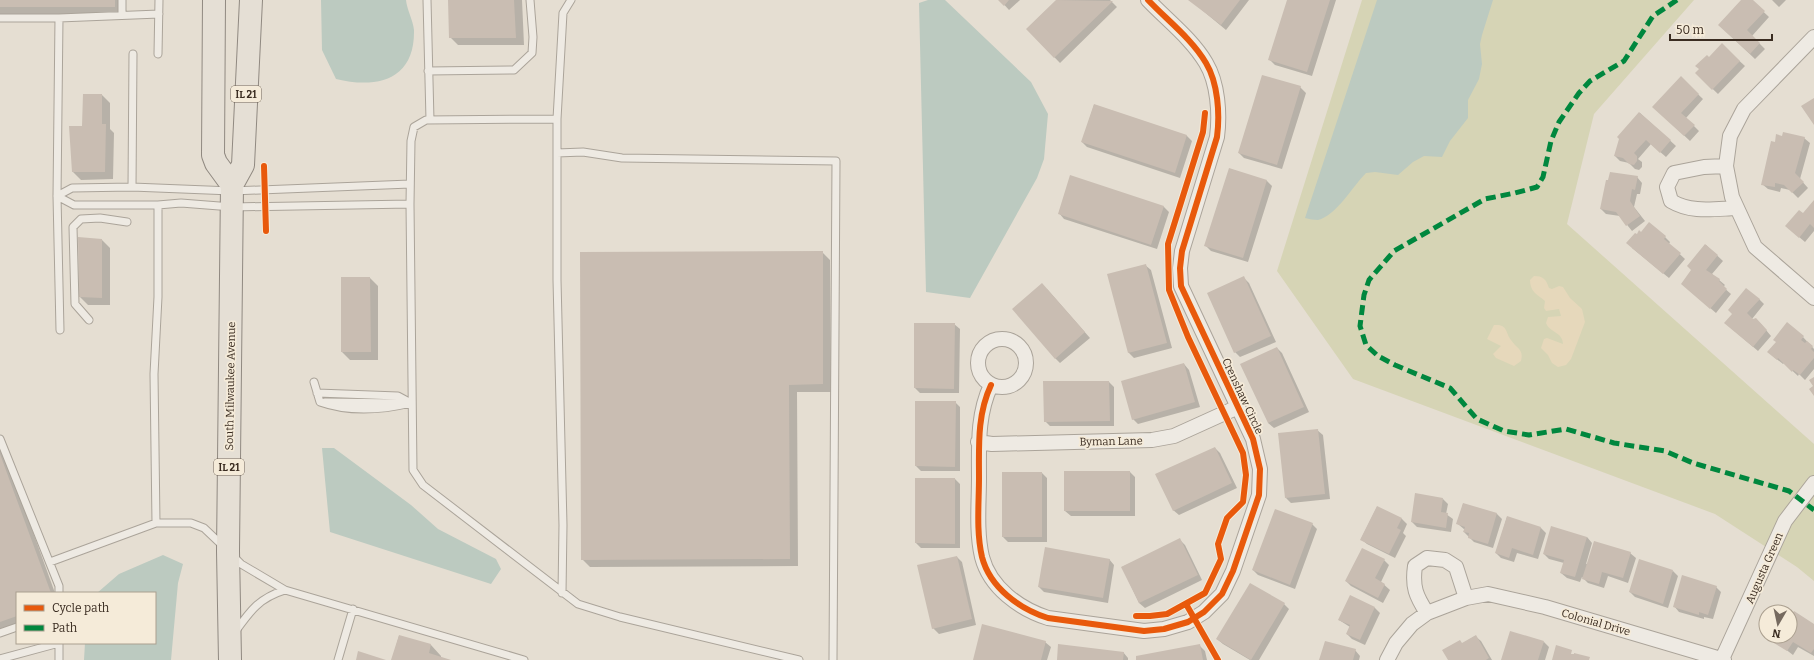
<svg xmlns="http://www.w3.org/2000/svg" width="1814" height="660" font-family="Bitter,serif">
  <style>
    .green { fill: #d6d4b5 }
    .sand { fill: #e6d8bb }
    .water { fill: #bccac0 }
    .shadow { fill: #0003 }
    .building { fill: #c9bdb2 }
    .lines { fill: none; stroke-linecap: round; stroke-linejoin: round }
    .service-casing { stroke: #aba49a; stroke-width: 9 }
    .minor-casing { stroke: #aba49a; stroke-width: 16 }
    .primary-casing { stroke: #908981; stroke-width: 24 }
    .service { stroke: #eeeae3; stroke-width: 7 }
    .minor { stroke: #eeeae3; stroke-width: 14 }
    .primary { stroke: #e5dfd5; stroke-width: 22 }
    .quiet { stroke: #00873e; stroke-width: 5; stroke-dasharray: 10 5; stroke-linecap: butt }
    .cycleway-casing { stroke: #f5ebd9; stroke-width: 8 }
    .cycleway { stroke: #e8590c; stroke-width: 6 }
    .labels { text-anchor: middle; stroke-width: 3.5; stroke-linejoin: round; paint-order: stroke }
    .shield { fill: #f5ebd9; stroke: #726558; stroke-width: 1 }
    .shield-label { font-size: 10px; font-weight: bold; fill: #3a2c21 }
    .street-label { font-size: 11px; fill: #3a2c21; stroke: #f5ebd9 }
  </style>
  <rect width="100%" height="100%" fill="#e5ded2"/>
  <path class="green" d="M1362,0h332l-100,114 -27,110 247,220v137l-17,-14 -82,-53 -362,-135 -76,-108z"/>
  <path class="sand" d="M1534,276c9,0 12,3 15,12l3,1 7,-3 4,1 7,11 12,11 3,13 -14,37 -5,6 -8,2 -6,-4 -4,-8 -7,-7 3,-9 3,-1 16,6c0,-12 -14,-12 -17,-21l2,-6 13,-1 -2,-7 -13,2 -2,-3 1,-7c-8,-7 -15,-9 -15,-21z
    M1494,325c14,-1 11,7 17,15 6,9 13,9 10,21l-7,5 -18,-8 -3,-4 8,-8 -14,-7z"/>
  <path class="water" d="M321,0h85c1,10 7,20 8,30 1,50 -37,59 -78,49l-14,-29z
    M928,0h17l86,82 17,32 -4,45 -7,19 -67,120 -44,-6 -7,-289z
    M1377,0h116l-11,35 -2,9 2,20 -3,15 -11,21v18l-18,23 -8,16 -18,-1 -11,6 -15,13 -23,-3 -9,1c-13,13 -30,43 -48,47 -4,0 -9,-1 -13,-2z
    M322,448h12l77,57 27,24 58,30 5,10 -10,15 -161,-52z
    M163,555l20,9 -5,19 -7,77h-87l1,-17h70v-50h-58l22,-19z"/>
  <path class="shadow" d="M0,0h125v18l-125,-1z
    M449,0h73l2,45h-66l-8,-8z
    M1000,0h20l-11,10z
    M1057,0h53l7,7 -57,56 -33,-34z
    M1190,0h59l-23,30z
    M1288,0h48l-24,76 -37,-11 -6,-6z
    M1742,0h9l18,17 -17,19 13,13 -10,10 -36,-34z
    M1772,0h14l-7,7z
    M1722,45l23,21 -27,28 -22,-21z
    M1681,78l22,21 -17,19 13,13 -9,10 -31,-29z
    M1300,87l6,6 -24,76 -38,-11 -5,-5z
    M102,95l8,8v26l4,4 -1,46 -32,1 -8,-8 10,-45z
    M1094,105l93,31 5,5 -12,37 -93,-31 -5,-5z
    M1640,113l36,33 -10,11 -15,-13 -13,15 4,3v5l-3,3 -4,-1 -6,-6 -9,-2 -5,-5z
    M1783,137l21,1 6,5 -10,36 8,9 -10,10 -8,-8 -9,-2 -1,4 -12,-3 -6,-5 13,-41z
    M1230,169l37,12 5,5 -24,76 -37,-11 -5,-5z
    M1071,177l93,30 5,5 -12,37 -93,-30 -5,-6z
    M1637,177l5,6 -2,11h-3l-3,13 11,14 -13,10 -12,-15 -14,-2 -5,-5z
    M1814,201v30l-9,11 -13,-11z
    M1665,237l5,5 -1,2 16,15 -16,19 -37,-30z
    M79,239l23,1 8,8v57h-22l-8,-8z
    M1706,245l17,16 -11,13 13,11 -2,2 8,7 -15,19 -28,-24 4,-19z
    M822,252l8,8 1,132h-34l1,174 -208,1 -8,-8z
    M1145,265l6,5 21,78 -38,10 -5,-5 -21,-78z
    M370,278l8,8v74h-28l-8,-8z
    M1244,278l5,5 27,59 -36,15 -5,-5z
    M1047,289l43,49 -30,25 -5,-5z
    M1759,299l5,5 -12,15 9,5 10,12 -13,15 -27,-23z
    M954,324l6,5 -1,64h-39l-5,-5z
    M1803,337l11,12v20l-9,11 -6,-6 -1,2 -14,-13 -1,1 -9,-7z
    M1277,348l5,5 27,59 -35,16 -6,-5z
    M1184,364l5,6 11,37 -62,17 -5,-5z
    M1109,382l5,5v39h-64l-5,-5z
    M916,402h39l5,5v64h-39l-5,-5z
    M1317,430l6,5 7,64 -39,4 -5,-5z
    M0,441l55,152h-38v33l-17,6z
    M1215,448l5,5 17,35 -58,27 -6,-5z
    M1130,472l5,5v39h-64l-6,-5z
    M1042,473l5,5v64h-39l-5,-5z
    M916,479h39l5,5v64h-39l-5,-5z
    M1443,499l5,5 -2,10 7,5 -2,13 -34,-5 -5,-5z
    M1463,504l34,10 5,5 -9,29 -19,-6 -10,-10 1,-2 -7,-6z
    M1377,507l25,12 5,5 -4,9 3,3 -11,22 -28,-14 -6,-5z
    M1507,517l34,11 5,5 -8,26 -21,-6 -3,9 -13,-4 -5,-5z
    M1312,524l5,5 -22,60 -37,-14 -5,-5z
    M1587,537l5,6 -6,21 44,-11 6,5 -8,25 -20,-7 -4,12 -16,-5 -6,-6 -2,5 -13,-4 -6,-5 3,-10 -15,-4 -5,-5z
    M1180,540l5,5 17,35 -57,28 -6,-5 -17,-36z
    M957,557l5,5 14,63 -37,9 -6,-6z
    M1109,559l5,6 -6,38 -64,-11 -5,-5z
    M1384,560l5,5 -8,17 9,8 -7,13 -32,-17 -5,-5z
    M1673,571l5,5 -10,32 -33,-11 -5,-5z
    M1716,587l5,5 -8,27 -9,-2v2l-25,-7 -5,-6z
    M1350,597l25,11 5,5 -15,32 -13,-6 -5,-5 3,-7 -11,-7z
    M1284,604l5,5 -30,51h-9l-27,-16 -6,-5z
    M1790,620l24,5v31l-16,-9 -5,8 -17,-13 4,-6h10z
    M399,636l32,9 10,11v2l8,2h-57z
    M1475,636l6,5 11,19h-43l13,-16z
    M1045,642l6,5 -4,13h-73z
    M1544,642l5,5 -4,13h-43z
    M1200,646l5,5 2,9h-70z
    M1355,650l5,6 -1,4h-39z
    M1123,652l5,6v2h-70z"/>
  <path class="building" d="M0,0h115v7h-115z
    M448,0h66l2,38h-67z
    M998,0h11l-5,6z
    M1056,0l57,1 -59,57 -28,-29z
    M1188,0h52l-19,25z
    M1287,0h43l-23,72 -39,-12z
    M1741,0h12l12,11 -18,19 13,13 -10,11 -32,-29z
    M1722,43l18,18 -28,29 -17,-17 4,-4 -4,-3 12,-11 2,2z
    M1262,75l39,11 -24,79 -39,-12z
    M1681,76l18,18 -18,19 14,12 -11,11 -32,-29z
    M83,94h19v30h4l-1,48h-33l-3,-46h13z
    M1814,98v27l-13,-19z
    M1094,104l93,31 -12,38 -94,-31z
    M1639,112l32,28 -11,13 -14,-13 -12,13 3,3v5l-3,4 -5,-1 -6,-6 -9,-2 5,-17 -2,-2z
    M1783,132l22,5 -10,36 9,9 -12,11 -8,-8 -9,-2v4l-14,-2 10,-44 4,1 1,-8 6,2z
    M1229,168l38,12 -24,78 -39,-12z
    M1610,172l28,4 -3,14 -3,-1 -2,12 10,15 -14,10 -10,-14 -16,-3 6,-29h2z
    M1070,175l94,31 -13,39 -93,-31z
    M1814,200v28l-4,-4 -11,14 -14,-12 14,-16 4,3z
    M1649,222l17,14 -2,3 17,14 -18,21 -37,-31 9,-10 2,1 2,-4 2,2z
    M78,237l24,2v59l-23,-1z
    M1705,244l13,11 -12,15 14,9 -1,2 8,8 -17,20 -29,-25 10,-14 -4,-4z
    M823,251v133l-34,1 1,174 -209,1 -1,-308z
    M1146,264l21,79 -39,10 -21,-79z
    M1244,276l27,60 -37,17 -27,-60z
    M341,277h29l1,75h-30z
    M1042,283l43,49 -30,27 -43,-50z
    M1746,288l14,11 -13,14 6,6 3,-1 11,12 -14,17 -29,-24 8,-9 -4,-4z
    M1787,322l17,14 -3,4 4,3 2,-2 6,5 -2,3 3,3v6l-14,17 -7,-5 -1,2 -14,-14 -1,2 -10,-8 9,-10 -3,-2z
    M914,323h41l-1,66 -40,-1z
    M1277,347l27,60 -36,16 -28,-59z
    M1184,363l11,39 -63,18 -11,-39z
    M1814,377v19l-5,-7 4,-3 -4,-6z
    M1043,381h66l1,40 -66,1z
    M915,401h41l-1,66 -40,-1z
    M1318,429l7,65 -40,4 -7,-65z
    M1215,447l17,36 -59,28 -18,-37z
    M0,454l51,139h-34v23l-17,6z
    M1064,471h66v40h-66z
    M1002,472h40v65h-40z
    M915,478h40v66l-40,-1z
    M1415,493l28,5 -2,14 7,1 -2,15 -35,-6z
    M1463,503l34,10 -9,31 -20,-6 1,-5 -6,-1 2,-5 -9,-3z
    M1377,506l25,12 -5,10 4,2 -12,24 -29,-14z
    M1275,509l38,14 -23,62 -38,-15z
    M1507,516l34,11 -8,28 -21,-7 -3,10 -14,-5z
    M1551,526l36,11 -12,40 -15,-4 4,-13 -21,-6z
    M1180,538l18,37 -59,28 -18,-36z
    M1594,541l37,11 -8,26 -21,-6 -3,12 -17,-5z
    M1045,547l65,12 -7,39 -65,-11z
    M1362,548l23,11 -10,19 10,6 -7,14 -33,-17z
    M957,556l15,63 -40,10 -15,-64z
    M1639,559l34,11 -10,34 -34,-12z
    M1682,575l35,11 -9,29 -9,-3v3l-26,-8z
    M1250,583l35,20 -34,57 -35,-21z
    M1350,595l25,12 -15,33 -14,-6 4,-9 -12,-5z
    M1794,611l20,13v25l-3,4 -18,-11 -6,9 -13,-8 5,-7h11v-18z
    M982,624l64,17 -5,19h-68z
    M1510,631l34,10 -6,19h-37z
    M399,635l32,9 -2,9 22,7h-60z
    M1476,635l13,23 -3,2h-38l-6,-10 18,-10 2,3z
    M1325,641l31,8 -3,11h-34z
    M1058,644l66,8 -1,8h-66z
    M1200,644l3,16h-67v-4z
    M1556,645l16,5 -1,4h3v-1l16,4 -1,3h-37z
    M358,651l28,9h-30z"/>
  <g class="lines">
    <g class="service-casing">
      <path id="service" d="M122,0v15
        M427,0l3,120
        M571,0l-8,13 -6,106 -131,1 -12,7 -3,14 -1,63 3,266 10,15 155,119 42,13 179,43
        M0,18h59l100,-4
        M59,18l-2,178 3,134
        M158,54l1,-54
        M428,71l86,-1 18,-17 1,-16 -3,-37
        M557,119v161l6,245 -1,68
        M557,153l26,-1 39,6 214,3 -3,499
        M132,187l1,-133
        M410,204l-178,3 -51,-4 -23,2h-84l-17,-9 15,-8 60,-1 100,4 178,-7
        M89,320l-14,-16 -2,-77 8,-8 19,-1 27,4
        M314,382l6,20c28,10 62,8 91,1
        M317,393l81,3 13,7
        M325,402l74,1
        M0,439l59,147v7
        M156,523l-2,-149 4,-77v-92
        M233,556l8,8 44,26 239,70
        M50,562l106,-39h35l13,5 20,19
        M235,632c15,-21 24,-34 50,-42
        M0,633l17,-6
        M0,659l59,-16
        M59,660v-17
        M338,660l15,-51"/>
    </g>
    <g class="minor-casing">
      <path id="minor" d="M1814,37l-70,72 -14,27 -4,30 6,31 23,50 59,51
        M1726,166l-22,1 -30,6 -7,14 4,14c20,12 42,8 65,7
        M978 363a24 24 0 1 1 48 0a24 24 0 1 1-48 0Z
        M991,385c-14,30 -12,61 -12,93 0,25 -3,53 3,79 8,31 38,52 66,61l96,13 20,-2 24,-7 16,-10 18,-18 11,-23 26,-76 1,-26 -7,-30 -72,-153 -1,-18 2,-17 35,-114c3,-23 1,-54 -11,-74 -14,-24 -39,-43 -58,-63
        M978,442l14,2 160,-4 22,-4 64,-29
        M1427,613c-11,-17 -15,-26 -12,-47l12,-8 18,2 11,7 10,31
        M1722,659l63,-138 29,-38
        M1387,660l9,-17 16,-19 15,-11 39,-15 22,-4 57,13 179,53"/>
    </g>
    <g class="primary-casing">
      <path id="primary" d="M214,0l-1,155 3,8 16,22
        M230,660l-2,-109 4,-366 11,-20 8,-165"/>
    </g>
    <use href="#service" class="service"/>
    <use href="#minor" class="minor"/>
    <use href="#primary" class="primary"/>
    <path class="quiet" d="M1677,0l-24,16 -29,45 -34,20 -11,12 -20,29 -8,19 -8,36 -6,10 -22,6 -30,6 -91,52 -25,29 -5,15 -4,31 6,19 12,11 17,9 55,23 27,31 27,12 25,4 37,-6 48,14 51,8 28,12 96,28 25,19"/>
    <g class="cycleway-casing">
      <path id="cycleway" d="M264,166l2,65
        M991,385c-14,30 -12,61 -12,93 0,25 -3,53 3,79 8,31 38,52 66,61l96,13 20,-2 24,-7 16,-10 18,-18 11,-23 26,-76 1,-26 -7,-30 -72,-153 -1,-18 2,-17 35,-114c3,-23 1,-54 -11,-74 -14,-24 -39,-43 -58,-63
        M1186,604l32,56
        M1136,616h14l17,-2 38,-21 16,-34 -3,-15 9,-26 16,-16 3,-27 -3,-22 -55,-116 -19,-47 -1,-46 35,-112 2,-19"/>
    </g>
    <use href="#cycleway" class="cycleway"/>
  </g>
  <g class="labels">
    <g class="shield">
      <rect x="231" y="86" width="30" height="16" rx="3"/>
      <rect x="214" y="459" width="30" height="16" rx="3"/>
    </g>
    <g class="shield-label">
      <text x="246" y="98">IL 21</text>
      <text x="229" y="471">IL 21</text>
    </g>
    <g class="street-label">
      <text transform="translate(230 386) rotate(-89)" y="4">South Milwaukee Avenue</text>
      <text transform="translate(1243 396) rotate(65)" y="4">Crenshaw Circle</text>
      <text transform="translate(1111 441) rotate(-1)" y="4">Byman Lane</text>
      <text transform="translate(1764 568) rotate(-66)" y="4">Augusta Green</text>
      <text transform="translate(1596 622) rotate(16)" y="4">Colonial Drive</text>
    </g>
  </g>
  <rect x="16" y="592" width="140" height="52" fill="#f5ebd9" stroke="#aa9f8f"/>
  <rect x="24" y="605" width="20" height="6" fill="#e8590c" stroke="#aa9f8f"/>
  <text x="52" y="612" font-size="12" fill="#3a2c21">Cycle path</text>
  <rect x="24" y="625" width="20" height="6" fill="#00873e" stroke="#aa9f8f"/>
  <text x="52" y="632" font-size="12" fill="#3a2c21">Path</text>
  <g transform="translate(1778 624) rotate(189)"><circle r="19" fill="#f5ebd9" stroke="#aa9f8f"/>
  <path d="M0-3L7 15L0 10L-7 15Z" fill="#766a5f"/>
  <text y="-6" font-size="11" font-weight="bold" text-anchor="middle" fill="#3a2c21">N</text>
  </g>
  <path d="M1670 34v6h102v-6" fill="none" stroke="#3a2c21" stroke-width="2"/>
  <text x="1676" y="34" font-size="12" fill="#3a2c21" stroke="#f5ebd9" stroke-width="3" paint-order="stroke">50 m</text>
</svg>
